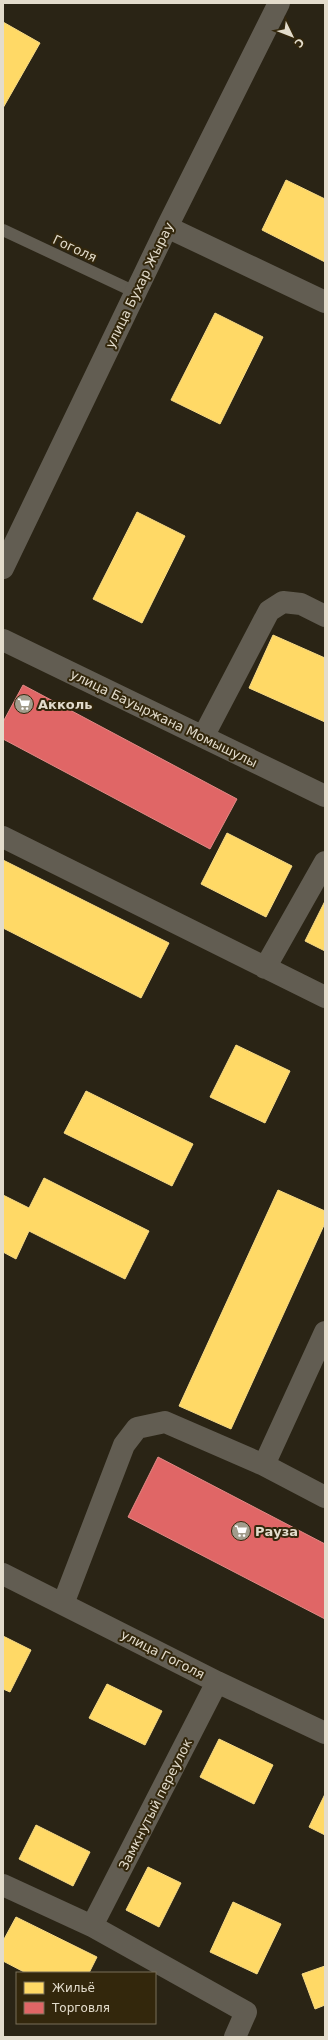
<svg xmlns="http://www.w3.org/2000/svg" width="328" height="2040" font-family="'DejaVu Sans',sans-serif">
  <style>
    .homes { fill: #ffd966; stroke: #f7da85 }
    .shops { fill: #e06666; stroke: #e18985 }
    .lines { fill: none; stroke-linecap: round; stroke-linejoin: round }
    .lane { stroke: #625d52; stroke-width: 12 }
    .street { stroke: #625d52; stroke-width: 22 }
    .labels { text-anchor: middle; stroke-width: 4; stroke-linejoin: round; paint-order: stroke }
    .street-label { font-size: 13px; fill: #e3dccc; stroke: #33270c }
    .poi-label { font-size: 13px; font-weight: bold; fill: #e3dccc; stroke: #33270c; text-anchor: start }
  </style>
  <rect width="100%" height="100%" fill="#2a2415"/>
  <path class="homes" d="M3,22l37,21 -37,65z
    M286,180l39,19v63l-63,-32z
    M215,313l48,24 -43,87 -49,-24z
    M137,512l48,24 -43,87 -49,-24z
    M273,635l52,23v64l-76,-34z
    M227,833l65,33 -26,51 -65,-33z
    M3,860l166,83 -28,55 -138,-70z
    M325,901v50l-20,-10z
    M236,1045l54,26 -25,52 -55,-26z
    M86,1091l107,53 -21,42 -108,-53z
    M44,1178l105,53 -24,48 -96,-48 -13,28 -13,-7v-57l26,13z
    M278,1190l47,21v12l-94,206 -52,-23z
    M3,1636l28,14 -21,42 -7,-3z
    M107,1684l55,27 -17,34 -56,-27z
    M219,1739l54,26 -19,39 -54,-27z
    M325,1794v41l-16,-8z
    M36,1825l54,27 -17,34 -54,-27z
    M148,1867l33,16 -22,44 -33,-17z
    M233,1902l48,22 -24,50 -47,-22z
    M16,1917l81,40 -8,16h-63l-23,-12v-20z
    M325,1966v39l-10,4 -13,-35z"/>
  <path class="shops" d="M23,685l214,114 -27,50 -207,-110v-17z
    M158,1457l167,87v75l-197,-102z"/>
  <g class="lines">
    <path class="lane" d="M3,230l132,62"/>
    <path class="street" d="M167,227l158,75
      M3,568l164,-341 112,-224
      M3,640l322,156
      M203,737l66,-126 14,-9 18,2 24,12
      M3,837l322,160
      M265,968l60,-106
      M264,1465l61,-133
      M3,1574l214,108 108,51
      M63,1604l61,-159 13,-17 28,-6 99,43 61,32
      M217,1682l-125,244 154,86 -11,25
      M3,1885l89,41"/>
  </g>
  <defs>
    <g id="supermarket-disc" transform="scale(1)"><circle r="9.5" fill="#a29c8c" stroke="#33270c"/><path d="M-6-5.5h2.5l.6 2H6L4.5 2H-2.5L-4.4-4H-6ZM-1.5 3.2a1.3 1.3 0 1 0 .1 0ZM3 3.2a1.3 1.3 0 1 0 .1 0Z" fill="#fff"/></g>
  </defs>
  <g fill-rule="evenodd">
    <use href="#supermarket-disc" x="24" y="704"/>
    <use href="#supermarket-disc" x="241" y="1531"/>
  </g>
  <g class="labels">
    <g class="street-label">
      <text transform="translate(75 248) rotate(25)" y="5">Гоголя</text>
      <text transform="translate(139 285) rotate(-64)" y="5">улица Бухар Жырау</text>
      <text transform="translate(164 718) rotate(26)" y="5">улица Бауыржана Момышулы</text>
      <text transform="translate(163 1654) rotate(27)" y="5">улица Гоголя</text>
      <text transform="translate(155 1804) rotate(-63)" y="5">Замкнутый переулок</text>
    </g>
    <g class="poi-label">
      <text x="38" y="709">Акколь</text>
      <text x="255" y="1536">Рауза</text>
    </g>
  </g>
  <rect width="328" height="2040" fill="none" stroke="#e3dccc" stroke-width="8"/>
  <rect x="16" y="1972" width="140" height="52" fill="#33270c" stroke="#796f59"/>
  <rect x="24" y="1982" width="20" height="12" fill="#ffd966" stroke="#796f59"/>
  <text x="52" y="1992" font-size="12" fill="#e3dccc">Жильё</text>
  <rect x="24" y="2002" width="20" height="12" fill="#e06666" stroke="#796f59"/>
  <text x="52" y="2012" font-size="12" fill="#e3dccc">Торговля</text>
  <g transform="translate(292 36) rotate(133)" stroke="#33270c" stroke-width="3" paint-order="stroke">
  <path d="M0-3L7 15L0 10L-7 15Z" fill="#e3dccc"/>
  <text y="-6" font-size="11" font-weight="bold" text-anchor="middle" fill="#e3dccc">С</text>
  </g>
</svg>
